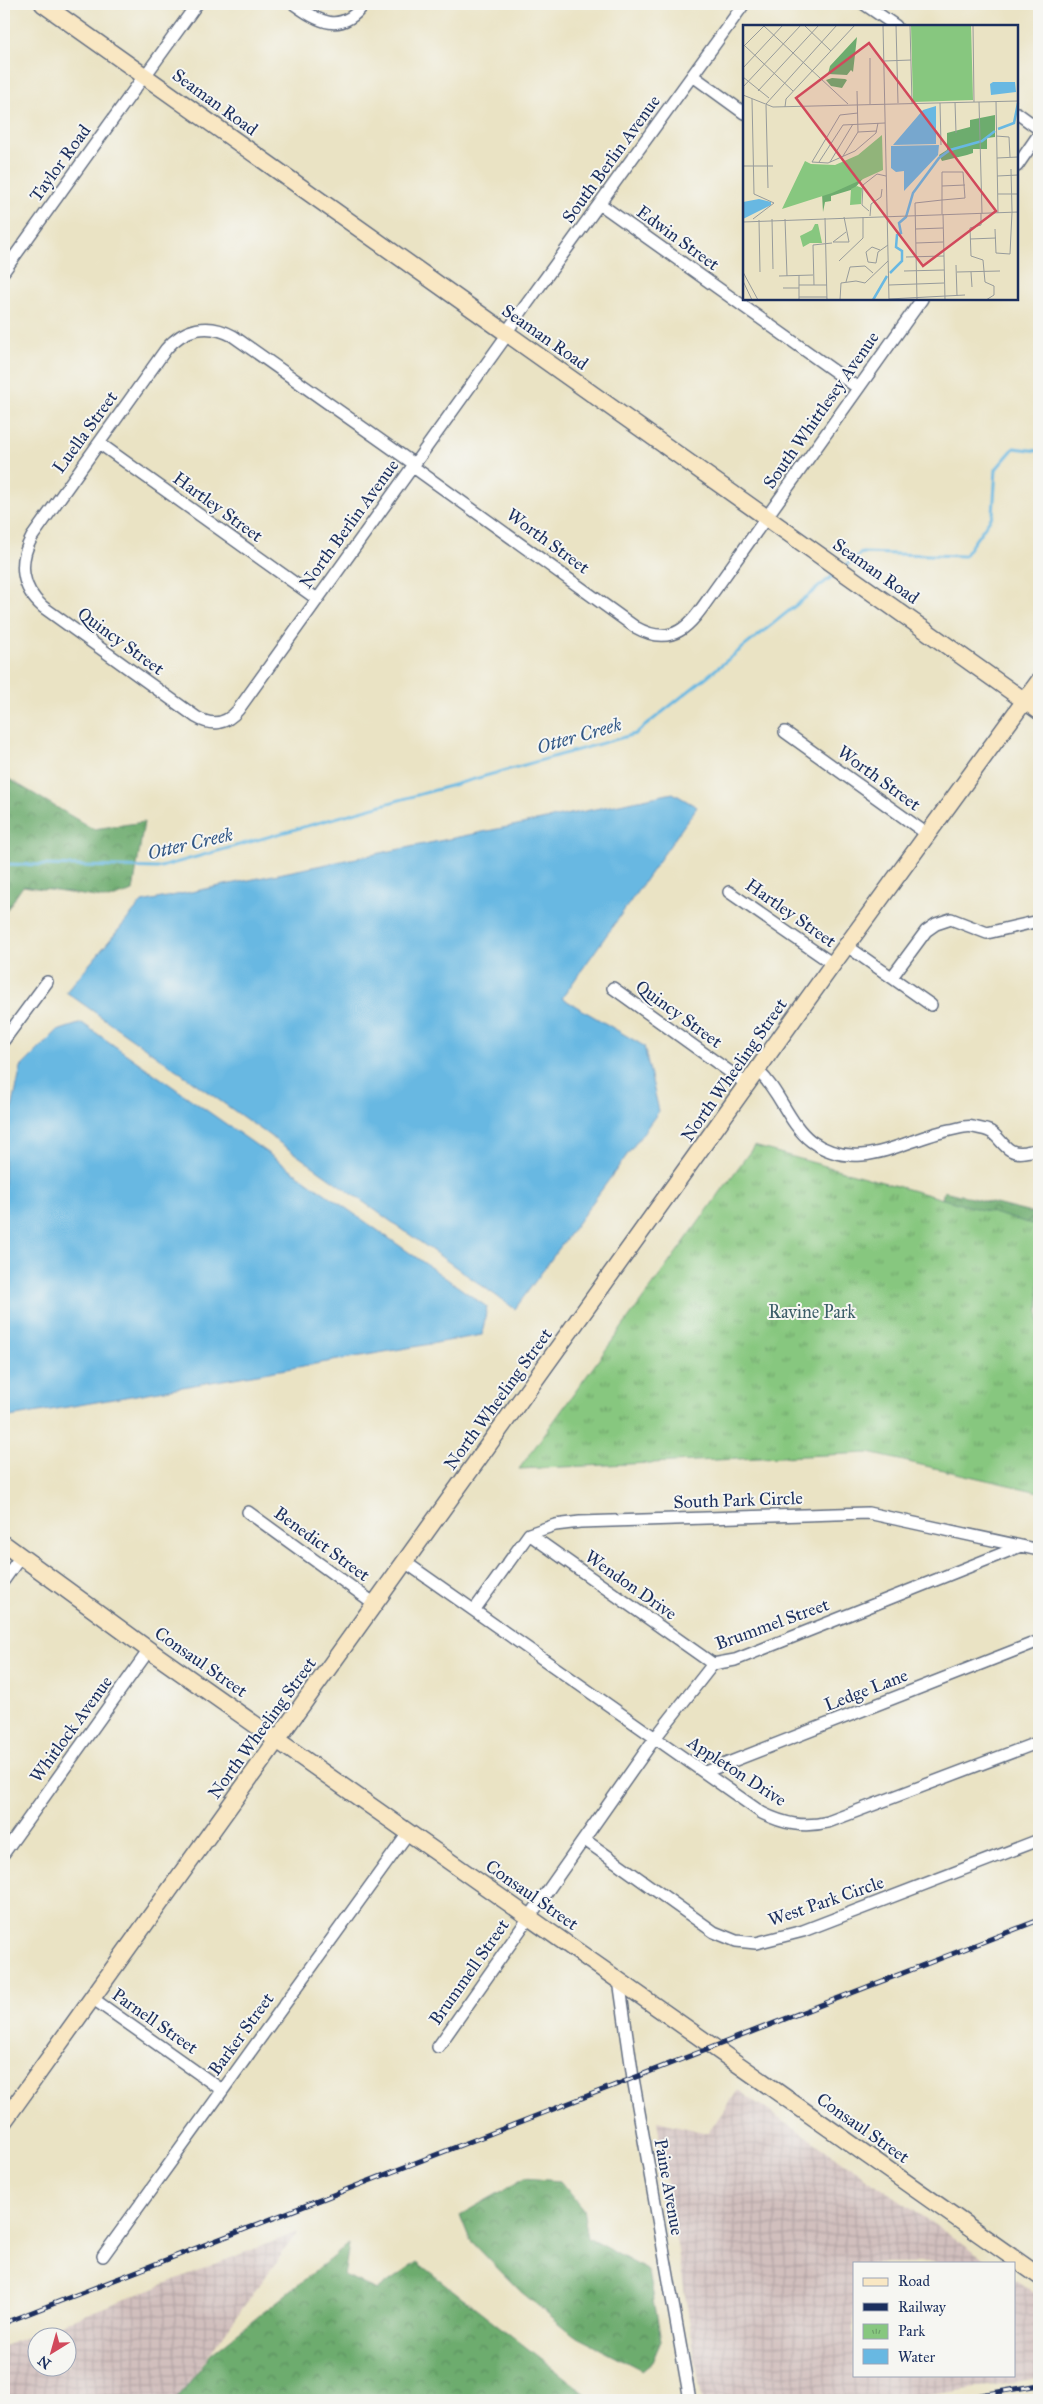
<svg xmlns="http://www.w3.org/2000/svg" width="1043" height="2404" font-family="'IM FELL Great Primer',serif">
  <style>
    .industrial { fill: url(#industrial-grid); fill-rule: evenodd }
    .forest { fill: url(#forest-crowns); stroke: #446e66 }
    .park { fill: url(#park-tufts); stroke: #517b6e }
    .water { fill: #68b8e2; stroke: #4274a0 }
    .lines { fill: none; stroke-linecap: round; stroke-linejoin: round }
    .stream { stroke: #68b8e2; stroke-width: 3 }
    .street-casing { stroke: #636e82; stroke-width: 14 }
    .secondary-casing { stroke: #636e82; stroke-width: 19 }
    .street { stroke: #fff; stroke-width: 11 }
    .secondary { stroke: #f9e7c3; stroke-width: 16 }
    .rail-casing { stroke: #1b2f5e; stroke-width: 5 }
    .rail { stroke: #f6f6f2; stroke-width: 3; stroke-dasharray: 9; stroke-linecap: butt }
    .labels { text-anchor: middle; stroke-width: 4; stroke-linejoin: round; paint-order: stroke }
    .street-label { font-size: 18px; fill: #1b2f5e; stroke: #f6f6f2 }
    .park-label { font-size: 18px; fill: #3b5d68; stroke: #f6f6f2 }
    .water-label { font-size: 19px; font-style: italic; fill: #325886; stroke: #f6f6f2 }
    .inset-river { fill: none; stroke: #68b8e2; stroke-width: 2.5 }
    .inset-road { fill: none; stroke: #979b9b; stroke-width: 1 }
    .view { fill: #d1495b; fill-opacity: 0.15; stroke: #d1495b; stroke-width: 2.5 }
    .inset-edge { fill: none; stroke: #1b2f5e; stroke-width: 2.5 }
  </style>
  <defs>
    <pattern id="industrial-grid" width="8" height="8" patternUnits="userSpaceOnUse" patternTransform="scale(1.25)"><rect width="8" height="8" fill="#d1bfbd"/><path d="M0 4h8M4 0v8" fill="none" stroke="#b3a4a5"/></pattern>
    <pattern id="forest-crowns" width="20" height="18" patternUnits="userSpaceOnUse" patternTransform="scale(1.25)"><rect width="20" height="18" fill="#6dac6e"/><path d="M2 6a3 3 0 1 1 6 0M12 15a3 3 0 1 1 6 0" fill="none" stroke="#598c5e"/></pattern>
    <pattern id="park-tufts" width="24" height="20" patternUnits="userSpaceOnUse" patternTransform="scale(1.25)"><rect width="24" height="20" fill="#87c77f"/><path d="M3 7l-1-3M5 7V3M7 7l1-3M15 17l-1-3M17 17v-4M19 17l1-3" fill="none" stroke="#6ea26b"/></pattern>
  </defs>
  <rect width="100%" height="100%" fill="#f6f6f2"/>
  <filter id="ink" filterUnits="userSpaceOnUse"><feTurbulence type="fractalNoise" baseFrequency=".02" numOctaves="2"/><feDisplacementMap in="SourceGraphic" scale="10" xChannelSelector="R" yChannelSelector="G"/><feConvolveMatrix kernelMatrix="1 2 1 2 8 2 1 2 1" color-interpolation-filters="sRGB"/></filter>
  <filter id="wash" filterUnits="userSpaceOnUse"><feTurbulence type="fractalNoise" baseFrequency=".0096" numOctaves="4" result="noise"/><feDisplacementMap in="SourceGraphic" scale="20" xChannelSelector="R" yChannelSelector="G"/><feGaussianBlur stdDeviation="1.12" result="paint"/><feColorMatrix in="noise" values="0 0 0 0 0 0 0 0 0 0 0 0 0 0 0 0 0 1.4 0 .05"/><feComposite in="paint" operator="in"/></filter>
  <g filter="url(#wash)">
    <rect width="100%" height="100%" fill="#eae3c4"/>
    <path class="industrial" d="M738,2090l252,173h-136v112h160v-96l25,17v82l-138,22h-199l-45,-279 51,12z
      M298,2232l-122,168h-172v-54zM38,2336h30v30h-30z"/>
    <path class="forest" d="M4,776l89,53 51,-7 -11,69 -24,8 -86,-13 -19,28z
      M944,1191l95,24v23l-101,-25z
      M525,2178l35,3 23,28 5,29 61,33 12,70 -9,21 -10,8 -68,-35 -54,-44 -50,-51 -10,-25z
      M349,2244l-5,32 33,14 40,-28 173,135 -4,3h-410l35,-46z"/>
    <path class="park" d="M754,1146l285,80v266l-170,-39 -350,16z"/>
    <path class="water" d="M673,793l24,14 -135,191 82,48 15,65 -144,198 -449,-317 76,-90z
      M82,1023l405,284 -5,28 -478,83v-293l8,-16 9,-42 36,-36z"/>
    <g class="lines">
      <path class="stream" d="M844,567l17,-14 103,3 29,-41 3,-46 18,-21 25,3
        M4,864l153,4 478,-134 200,-160"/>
    </g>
  </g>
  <g filter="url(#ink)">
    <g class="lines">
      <g class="street-casing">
        <path id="street" d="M294,4c25,18 47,31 70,0
          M864,4l32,22
          M145,76l52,-72
          M693,76l51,37
          M1017,113l22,16
          M1017,166l22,-32
          M600,204l258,184
          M4,271l140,-195
          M505,334l239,-330
          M99,443l218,156
          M414,464l-181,-128c-25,-14 -49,-8 -67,13l-134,188c-14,25 -11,51 11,70l153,110c15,9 30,8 42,-7l269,-375
          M412,466l223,161c41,23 57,-5 79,-36l208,-292
          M785,732l142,102
          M729,892l104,72
          M847,946l84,59
          M892,977l34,-46 10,-7 15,-5 36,14 52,-12
          M613,988l135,97
          M4,1040l43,-58
          M758,1071c22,20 30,52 53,70 48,34 92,-2 139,-11 7,-1 16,-5 23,-3 5,1 13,2 18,5 12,8 16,24 34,20 5,-1 10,-1 14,-4
          M248,1512l127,92
          M529,1534l184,130
          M405,1562l357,251c22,11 42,15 66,9l211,-80
          M4,1580l17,-24
          M475,1609l54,-75 26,-9 25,-3 288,-9 171,37
          M705,1772l334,-131
          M585,1840l129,92 22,9 20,2 47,-12 236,-91
          M4,1853l145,-203
          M619,1980l14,98 57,322
          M92,1998l130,92
          M438,2047l217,-309 58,-74 22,-4 286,-114
          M103,2256l306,-424"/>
      </g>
      <g class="secondary-casing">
        <path id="secondary" d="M43,4l996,707
          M4,1544l145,106 890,626
          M4,2121l829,-1157 206,-283"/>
      </g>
      <use href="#street" class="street"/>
      <use href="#secondary" class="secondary"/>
      <g class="rail-casing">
        <path id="rail" d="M4,2323l1035,-403
          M951,2400l88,-15"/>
      </g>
      <use href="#rail" class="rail"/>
    </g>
  </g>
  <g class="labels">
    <g class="street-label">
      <text transform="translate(215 102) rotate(36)" y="6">Seaman Road</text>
      <text transform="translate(611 159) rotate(-54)" y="6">South Berlin Avenue</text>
      <text transform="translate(60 163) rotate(-54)" y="6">Taylor Road</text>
      <text transform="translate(678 238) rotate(36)" y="6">Edwin Street</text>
      <text transform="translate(545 337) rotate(35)" y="6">Seaman Road</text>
      <text transform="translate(821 410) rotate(-55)" y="6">South Whittlesey Avenue</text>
      <text transform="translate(85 432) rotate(-54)" y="6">Luella Street</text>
      <text transform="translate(218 507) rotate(36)" y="6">Hartley Street</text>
      <text transform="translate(349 524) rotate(-54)" y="6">North Berlin Avenue</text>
      <text transform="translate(548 541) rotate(36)" y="6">Worth Street</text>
      <text transform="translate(876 571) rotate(35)" y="6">Seaman Road</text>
      <text transform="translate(121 641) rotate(36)" y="6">Quincy Street</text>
      <text transform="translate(879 778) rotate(36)" y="6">Worth Street</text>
      <text transform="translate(791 913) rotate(35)" y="6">Hartley Street</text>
      <text transform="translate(679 1014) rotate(36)" y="6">Quincy Street</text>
      <text transform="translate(734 1070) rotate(-55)" y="6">North Wheeling Street</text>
      <text transform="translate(498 1399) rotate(-54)" y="6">North Wheeling Street</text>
      <text transform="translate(738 1500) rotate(-2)" y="6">South Park Circle</text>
      <text transform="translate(322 1544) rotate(36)" y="6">Benedict Street</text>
      <text transform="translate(631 1585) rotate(35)" y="6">Wendon Drive</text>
      <text transform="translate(772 1624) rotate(-20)" y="6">Brummel Street</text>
      <text transform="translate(201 1662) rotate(35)" y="6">Consaul Street</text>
      <text transform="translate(866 1690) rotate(-21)" y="6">Ledge Lane</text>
      <text transform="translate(262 1728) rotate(-54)" y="6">North Wheeling Street</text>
      <text transform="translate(71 1729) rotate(-54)" y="6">Whitlock Avenue</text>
      <text transform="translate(737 1771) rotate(33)" y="6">Appleton Drive</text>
      <text transform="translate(532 1895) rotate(35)" y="6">Consaul Street</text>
      <text transform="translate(826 1901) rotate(-19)" y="6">West Park Circle</text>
      <text transform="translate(469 1972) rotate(-55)" y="6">Brummell Street</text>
      <text transform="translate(155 2021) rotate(35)" y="6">Parnell Street</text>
      <text transform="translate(241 2034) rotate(-54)" y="6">Barker Street</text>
      <text transform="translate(863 2128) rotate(35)" y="6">Consaul Street</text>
      <text transform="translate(669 2187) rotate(80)" y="6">Paine Avenue</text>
    </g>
    <g class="park-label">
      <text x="812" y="1318">Ravine Park</text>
    </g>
    <g class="water-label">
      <text transform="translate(579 735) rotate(-16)" y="7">Otter Creek</text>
      <text transform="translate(190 843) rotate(-13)" y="7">Otter Creek</text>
    </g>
  </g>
  <g transform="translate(743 25)">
    <rect width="275" height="275" fill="#eae3c4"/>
    <path d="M114,12l-4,35 -2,-2 -4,5 -19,-1 2,-8zM89,53l13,1 2,1 -5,8 -11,-2 -5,-6zM252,90v22l-8,1v11h-14v4l-6,2 -25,6 -3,-6 8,-5v-17l23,-6v-7zM123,150l-12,14 -23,7v5l-6,1 -2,10 -1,-18z" fill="#6dac6e"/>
    <path d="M114,161l5,2 -1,16 -11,1 1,-16z" fill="#87c77f"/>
    <path d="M168,0h60l2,75 -60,2zM139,110l1,35 -51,23 -50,16 23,-48 6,3 24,1 23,-10zM72,199h3l4,19h-12l-7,4 -3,-11 12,-6z" fill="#87c77f"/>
    <path d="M250,57h22l1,10 -25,3 -1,-11zM193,81v38l-43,1 30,-35zM196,120l-1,10 -34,36v-20l-8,1 -5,-4v-22zM16,174l12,3v3l-28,14v-17z" fill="#68b8e2"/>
    <path class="inset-river" d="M255,104l16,-6 4,-20M147,248l12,-12v-10l-6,-4 1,-12 4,-2 -2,-10 7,-6 7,-24 26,-35 11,-8 32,-9 13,-10M130,275l14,-24"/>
    <path class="inset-road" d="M61,0l27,26M140,0l6,275M153,0l2,78M167,0l2,78M230,0l1,77M21,1l84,78M2,21l48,45M0,22l22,-22M127,33v46M141,36l27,-1M0,43l40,-43M0,52l26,21M0,62l58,-62M15,66l61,-66M0,70l30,12 245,-6M9,74l2,95 20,9 -21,16M253,76l2,112M212,77l1,31M236,77l3,111M197,78l1,42M23,79l71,-79M23,80l2,83M42,82l1,-8 69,-74M115,88l-18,2 -28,47 16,1 27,-12 21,-18 2,-10M115,107l19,-1M253,111l13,1 1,20M100,131l15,-24 -1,-41M254,133l21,-1M76,137l24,-37 42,-2M87,137l23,-38M0,141h30M268,144l1,43M254,151l21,-1M199,161l23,-1M255,169h20M199,175l23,-2 -2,-26h-21v42M126,186l-7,-6 1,-20 14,-11 9,2M238,188v12l-11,3 1,28 12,4 2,22 9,4v9l-8,5M200,189l2,86M127,191l1,-12 10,-7 1,-8M101,192l5,25h-16l13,-10M82,193l2,82M29,194l1,50M42,194l2,57M16,195l1,52M0,197l275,-10M172,204l28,-1M252,204l1,24 14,1 2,-42M227,214l26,-1M173,218l27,-1M163,232l38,-1M96,236l24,-23v-21M133,238l-8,-1 -2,-10 6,-5 8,3M133,238l2,-11 10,-7M213,240l1,31M161,246l40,-1M0,247l15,28M214,247l43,-1M228,247l1,15M56,250v25M36,251l34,-1M0,256l9,19M103,257l4,-15 15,-1 8,7M56,260h28M71,260l-1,-40 19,-2M146,260l55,-2M40,263h16M56,272h28M146,274l76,-4M97,275l1,-17 15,-2 9,2 23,-22M174,275l-2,-97 27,-3"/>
    <path class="view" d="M126,18l127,168 -73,55 -127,-168z"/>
    <rect width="275" height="275" class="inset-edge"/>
  </g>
  <rect width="1043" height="2404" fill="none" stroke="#f6f6f2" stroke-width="20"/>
  <rect x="853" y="2262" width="162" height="115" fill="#f6f6f2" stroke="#9ea6b7"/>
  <rect x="863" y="2278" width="25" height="8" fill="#f9e7c3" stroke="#9ea6b7"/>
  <text x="898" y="2286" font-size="15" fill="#1b2f5e">Road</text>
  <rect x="863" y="2303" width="25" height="8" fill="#1b2f5e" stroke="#9ea6b7"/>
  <text x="898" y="2312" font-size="15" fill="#1b2f5e">Railway</text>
  <rect x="863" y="2324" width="25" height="15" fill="url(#park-tufts)" stroke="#9ea6b7"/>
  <text x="898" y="2336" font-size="15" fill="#1b2f5e">Park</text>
  <rect x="863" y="2349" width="25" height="15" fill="#68b8e2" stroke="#9ea6b7"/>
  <text x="898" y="2362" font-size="15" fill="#1b2f5e">Water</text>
  <g transform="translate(52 2352) rotate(217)"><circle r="24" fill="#f6f6f2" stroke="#9ea6b7"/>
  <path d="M0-4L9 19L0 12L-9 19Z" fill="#d1495b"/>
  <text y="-8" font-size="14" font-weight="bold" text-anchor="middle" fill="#1b2f5e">N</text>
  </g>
</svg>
